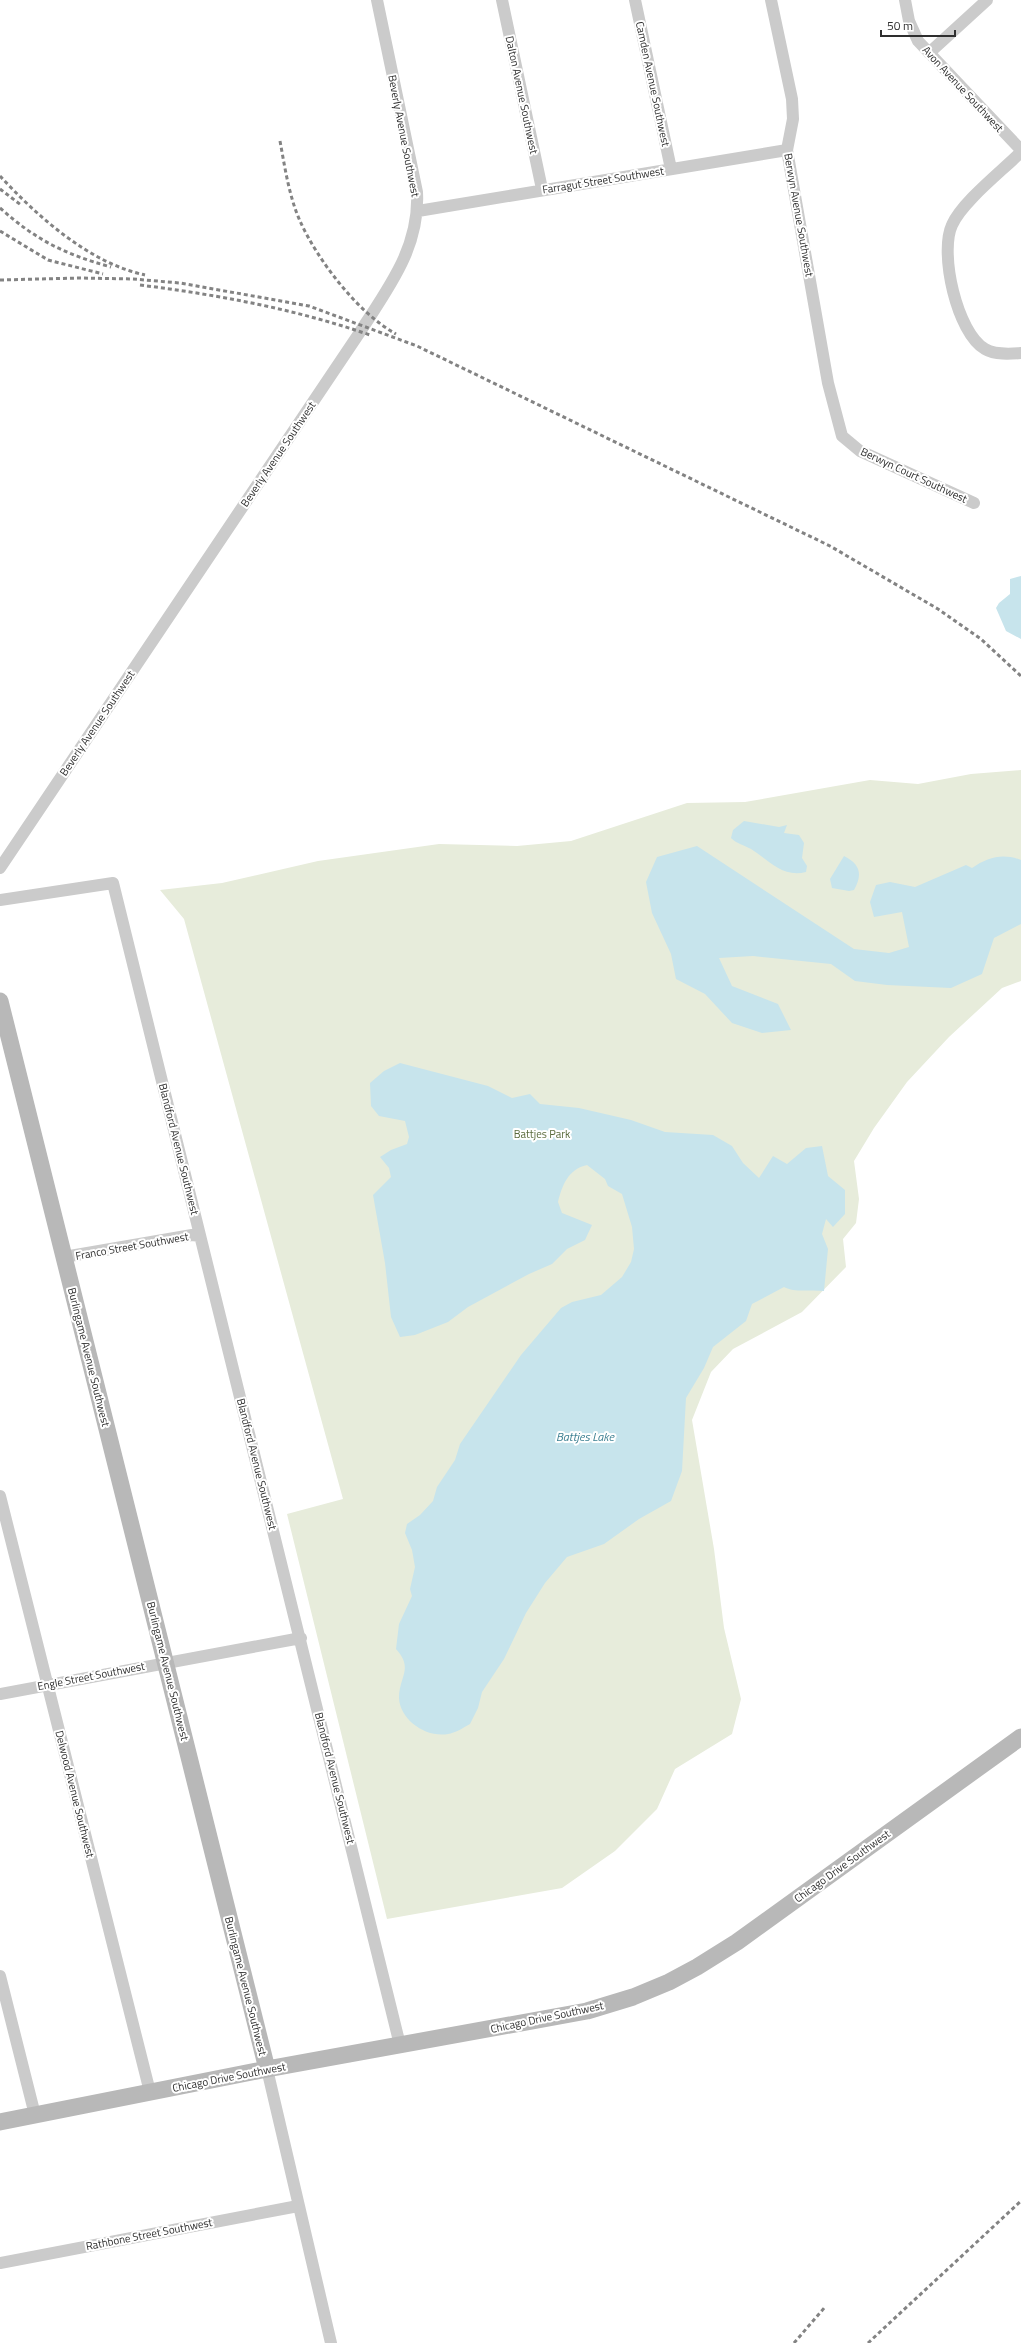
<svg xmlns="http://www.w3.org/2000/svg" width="1021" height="2343" font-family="'Titillium Web',sans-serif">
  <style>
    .green { fill: #e7ecdb }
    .water { fill: #c7e4ec }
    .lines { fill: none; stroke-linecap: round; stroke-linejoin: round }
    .street { stroke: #cbcbcb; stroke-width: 12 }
    .secondary { stroke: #b8b8b8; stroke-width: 17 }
    .rail { stroke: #838383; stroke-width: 3; stroke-dasharray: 4 3; stroke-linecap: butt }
    .labels { text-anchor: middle; stroke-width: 4; stroke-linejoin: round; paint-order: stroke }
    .street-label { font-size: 11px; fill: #2e2e2e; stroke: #fff }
    .park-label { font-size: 11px; fill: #596a3b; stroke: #fff }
    .water-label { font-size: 12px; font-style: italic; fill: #3b7f91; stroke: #fff }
  </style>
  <rect width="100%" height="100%" fill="#fff"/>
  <path class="green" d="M1021,770v211l-19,7 -53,49 -42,45 -33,46 -20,33 5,38 -3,24 -13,16 3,28 -44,45 -69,37 -22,23 -19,48 22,129 10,79 17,71 -9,35 -57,35 -18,40 -42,42 -53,37 -175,31 -100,-405 56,-15 -159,-580 -24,-29 62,-7 96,-22 121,-17 78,2 54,-5 116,-38 58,-1 125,-22 48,4 53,-10z"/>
  <path class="water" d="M1021,576v63l-15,-8 -10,-23 3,-5 11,-9v-15z
    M744,821l35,6 8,-2 -3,8 15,2 5,8 -2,15 5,8 -1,6c-24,6 -37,-12 -55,-23 -7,-4 -14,-5 -20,-11l2,-8z
    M697,846l157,103 35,4 20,-6 -7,-35 -28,5 -4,-15 6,-17 14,-3 25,5 51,-22 6,3c16,-11 31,-15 49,-8v64l-27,14 -12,36 -31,14 -64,-3 -32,-4 -24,-17 -78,-8 -34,2 13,28 46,18 13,26 -29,3 -30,-10 -27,-29 -29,-15 -5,-25 -19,-41 -6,-31 11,-25z
    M844,856c16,8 19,18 10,34l-5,1 -17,-3 -2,-9z
    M400,1063l88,23 24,12 18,-4 10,10 39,4 52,12 34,12 48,3 19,11 11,17 16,15 14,-22 14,8 19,-16 16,-2 6,30 17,14v24l-12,13 -7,-8 -4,15 6,15 -4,42c-13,-2 -29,2 -40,-4l-32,17 -6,17 -33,26 -9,21 -18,30 -4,73 -11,30 -32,18 -35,25 -37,13 -22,26 -19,30 -22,46 -22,33 -4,16 -8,16c-7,4 -15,9 -22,10 -22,4 -48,-14 -49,-36 0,-22 15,-29 -3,-49l3,-25 13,-28 -2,-7 5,-22 -3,-17 -7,-17 2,-9 13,-9 13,-14 4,-14 18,-27 5,-16 61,-89 40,-47 11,-6 29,-7 21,-18 9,-15 3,-13 -2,-22 -10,-33 -14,-8 -3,-7 -18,-14c-19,4 -25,21 -29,37l4,11 30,12 -7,15 -18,9 -15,15 -23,10 -61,33 -20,15 -33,13 -15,2 -9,-20 -6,-54 -12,-68 18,-18 -2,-9 -9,-11 11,-7 16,-6 2,-7 -4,-16 -26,-5 -8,-10 -1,-23 14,-12z"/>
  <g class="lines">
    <path class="street" d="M502,0l40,189
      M635,0l36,169
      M771,0l21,99 1,20 -6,31 41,233 14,53 18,15 114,52
      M905,0l4,21 9,20 103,109
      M929,53l58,-53
      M1021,152c-19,19 -59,50 -69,73 -13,28 5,108 33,124 10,6 25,5 36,4
      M418,211l369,-61
      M0,868l360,-536c29,-45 60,-85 57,-140l-40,-192
      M0,900l113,-17 287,1162
      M64,1257l128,-22 8,1
      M0,1496l150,596
      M0,1694l301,-56
      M0,1976l35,139
      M267,2069l64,274
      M0,2263l298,-57"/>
    <path class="secondary" d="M0,1001l267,1068
      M0,2122l267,-53 320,-58 46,-14 36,-15 28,-15 40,-25 284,-205"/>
    <path class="rail" d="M280,141c5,27 9,55 20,80 18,40 58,92 96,113
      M0,176c37,40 89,87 145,99
      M0,189l21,16
      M0,208c36,32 64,46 111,59
      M0,231l48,29 55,14
      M0,280l79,-2 54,1 47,4 129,23 108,40 413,200 108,63 43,30 40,37
      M140,285c79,10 155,24 230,50
      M794,2343l31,-36
      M868,2343l153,-142"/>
  </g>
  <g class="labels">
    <g class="street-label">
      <text transform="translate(653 84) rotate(78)" y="4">Camden Avenue Southwest</text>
      <text transform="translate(963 89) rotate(47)" y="4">Avon Avenue Southwest</text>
      <text transform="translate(522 95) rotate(78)" y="4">Dalton Avenue Southwest</text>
      <text transform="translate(404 136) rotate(79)" y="4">Beverly Avenue Southwest</text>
      <text transform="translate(603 180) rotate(-9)" y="4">Farragut Street Southwest</text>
      <text transform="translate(799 215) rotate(80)" y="4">Berwyn Avenue Southwest</text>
      <text transform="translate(278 454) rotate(-56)" y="4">Beverly Avenue Southwest</text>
      <text transform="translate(914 475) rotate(25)" y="4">Berwyn Court Southwest</text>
      <text transform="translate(97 723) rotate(-56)" y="4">Beverly Avenue Southwest</text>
      <text transform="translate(179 1149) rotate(76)" y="4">Blandford Avenue Southwest</text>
      <text transform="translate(132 1246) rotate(-10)" y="4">Franco Street Southwest</text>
      <text transform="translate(89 1357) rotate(76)" y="4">Burlingame Avenue Southwest</text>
      <text transform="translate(257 1464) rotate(76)" y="4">Blandford Avenue Southwest</text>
      <text transform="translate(168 1671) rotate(76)" y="4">Burlingame Avenue Southwest</text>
      <text transform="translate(91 1676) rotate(-11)" y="4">Engle Street Southwest</text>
      <text transform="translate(335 1778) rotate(76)" y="4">Blandford Avenue Southwest</text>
      <text transform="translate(75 1794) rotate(76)" y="4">Delwood Avenue Southwest</text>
      <text transform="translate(842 1866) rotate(-36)" y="4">Chicago Drive Southwest</text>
      <text transform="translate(246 1986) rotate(76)" y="4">Burlingame Avenue Southwest</text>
      <text transform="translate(547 2017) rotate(-12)" y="4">Chicago Drive Southwest</text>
      <text transform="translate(229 2077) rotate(-11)" y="4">Chicago Drive Southwest</text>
      <text transform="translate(149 2234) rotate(-11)" y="4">Rathbone Street Southwest</text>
    </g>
    <g class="park-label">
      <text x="542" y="1138">Battjes Park</text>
    </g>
    <g class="water-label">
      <text x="585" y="1441">Battjes Lake</text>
    </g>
  </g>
  <path d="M881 30v6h74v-6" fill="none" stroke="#2e2e2e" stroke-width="2"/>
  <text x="887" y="30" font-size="12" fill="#2e2e2e" stroke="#ffffff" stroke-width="3" paint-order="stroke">50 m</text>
</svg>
